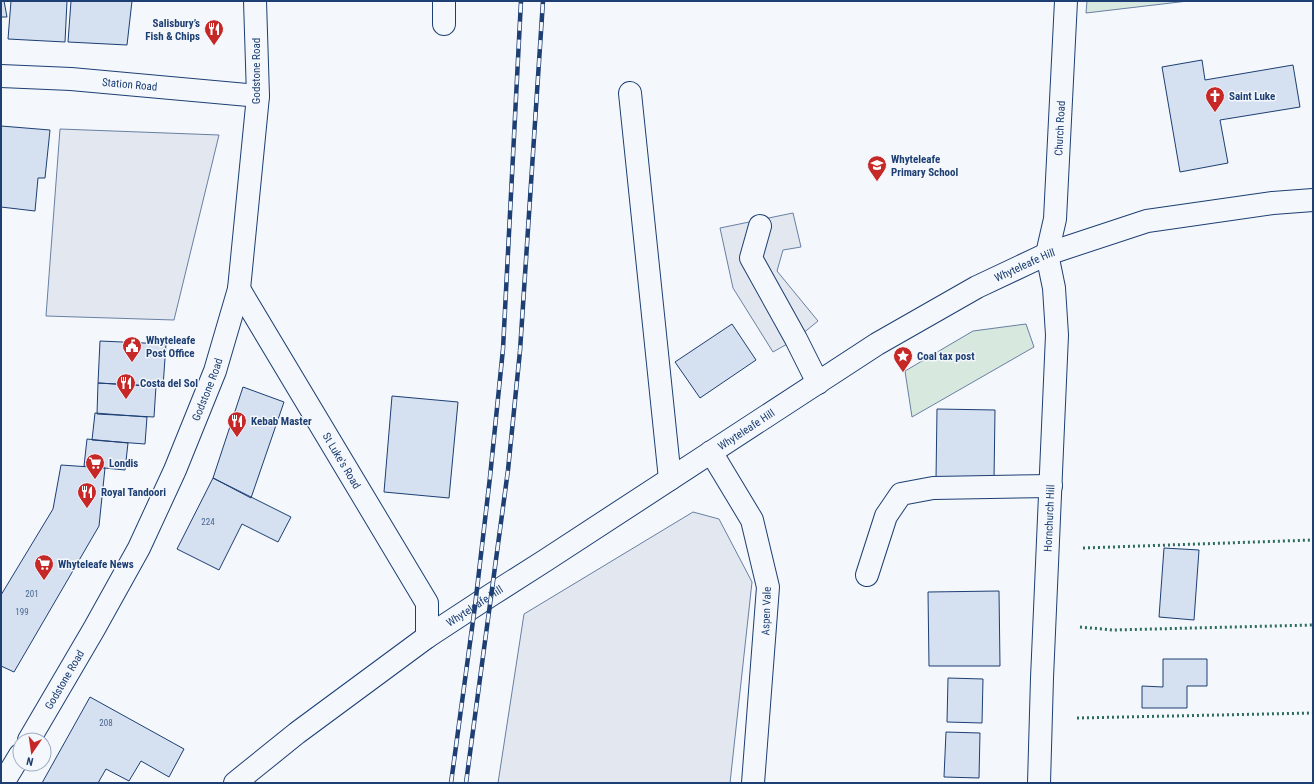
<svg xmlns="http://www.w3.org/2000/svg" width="1314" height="784" font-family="'Roboto Condensed',sans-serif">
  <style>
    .green { fill: #d7e8df; stroke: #687fa3 }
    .parking { fill: #e3e8f0; stroke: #687fa3 }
    .building { fill: #d5e0f0; stroke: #1d3f73 }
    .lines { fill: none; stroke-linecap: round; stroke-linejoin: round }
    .minor-casing { stroke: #1d3f73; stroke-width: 24 }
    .highway-casing { stroke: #1d3f73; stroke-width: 24 }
    .minor { stroke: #f4f7fb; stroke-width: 22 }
    .highway { stroke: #f4f7fb; stroke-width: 22 }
    .rail-casing { stroke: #1d3f73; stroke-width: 4.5 }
    .rail { stroke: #f4f7fb; stroke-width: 3; stroke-dasharray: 9; stroke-linecap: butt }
    .hedge { stroke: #2c6c60; stroke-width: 3; stroke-dasharray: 2 3; stroke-linecap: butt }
    .labels { text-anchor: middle; stroke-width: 3; stroke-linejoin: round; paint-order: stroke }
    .number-label { font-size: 9px; fill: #4b6792 }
    .poi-label { font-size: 11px; font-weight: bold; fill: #1d3f73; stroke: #f4f7fb; text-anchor: start }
    .street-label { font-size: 11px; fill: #1d3f73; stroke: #f4f7fb }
  </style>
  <rect width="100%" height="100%" fill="#f4f7fb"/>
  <path class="green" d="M1087,1h101l-102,12z
    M1026,324l8,23 -122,70 -7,-46 68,-40z"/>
  <path class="parking" d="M60,129l159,6 -45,185 -128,-4z
    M793,213l8,34 -18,3 -6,21 41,50 -22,18 -23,13 -40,-64 -13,-60z
    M693,512l26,7 33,63 -22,201h-232l26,-169z"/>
  <path class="building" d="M1,1h3l3,16h-6z
    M11,1h56l-2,41 -57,-3z
    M71,1h61l-5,44 -59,-3z
    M1202,60l3,20 88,-15 7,42 -80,13 8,43 -48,9 -18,-105z
    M1,126l49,4 -5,48h-7l-3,33 -34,-4z
    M732,324l24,36 -56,38 -25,-36z
    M100,341l66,3 -3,43 -65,-4z
    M98,383l58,3 -2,31 -57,-3z
    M243,387l41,15 -33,96 -38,-20z
    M392,396l66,6 -9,96 -65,-6z
    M937,409l58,1 -1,70 -58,-1z
    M95,413l52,4 -2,27 -53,-4z
    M87,439l41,4 -3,27 -41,-4z
    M61,465l44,3 -6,58 -85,146 -13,-6v-71l52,-86z
    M213,478l78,39 -13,25 -36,-18 -23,46 -42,-21z
    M1164,548l35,2 -5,70 -35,-3z
    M999,591l1,75h-71l-1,-74z
    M1163,659h44v27h-20v22h-45v-22l21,1z
    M948,678l35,1 -1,44 -35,-1z
    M90,697l94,52 -15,28 -28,-16 -12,20 -23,-12 -8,14h-56z
    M946,732l34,1 -1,45 -35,-1z"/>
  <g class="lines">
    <g class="minor-casing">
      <g id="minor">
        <path d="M444,1v23"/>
        <path id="s1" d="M1,76l70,3 187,17"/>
        <path d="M630,93l40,386"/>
        <path d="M760,226l-9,32 45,81 22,44"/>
        <path id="s2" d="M239,289l188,314v34"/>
        <path d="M711,452l41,68 16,67 -15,196"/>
        <path d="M867,575l19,-59 15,-22 32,-6 118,-2"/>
        <path id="s3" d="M235,783l62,-50 130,-96 64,-42 55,-35 331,-216 100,-57 70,-33 100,-33 126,-18 40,-3"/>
        <path id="s4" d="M1039,783l3,-105 15,-343 -3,-47 -7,-34 8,-35 11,-218"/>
      </g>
    </g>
    <g class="highway-casing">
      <g id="highway">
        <path id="s5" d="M29,740l65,-111 45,-81 36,-78 40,-99 24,-82 19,-193 -3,-95"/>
        <path d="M3,783l17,-28"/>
      </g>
    </g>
    <use href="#minor" class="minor"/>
    <use href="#highway" class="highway"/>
    <g class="rail-casing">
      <path id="rail" d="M451,783l24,-177 15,-129 13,-128 18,-348
        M466,783l42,-313 12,-119 23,-350"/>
    </g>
    <use href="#rail" class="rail"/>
    <path class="hedge" d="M1083,548l230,-8
      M1080,627l33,3 200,-5
      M1077,718l236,-5"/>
  </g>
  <defs>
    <g id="restaurant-pin" transform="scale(1)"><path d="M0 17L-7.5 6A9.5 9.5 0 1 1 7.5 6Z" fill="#c62828" stroke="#f4f7fb"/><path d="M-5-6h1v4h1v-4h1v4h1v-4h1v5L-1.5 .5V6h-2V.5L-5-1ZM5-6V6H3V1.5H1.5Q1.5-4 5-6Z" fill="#fff"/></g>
    <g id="church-pin" transform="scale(1)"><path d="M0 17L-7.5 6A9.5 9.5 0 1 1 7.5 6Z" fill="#c62828" stroke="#f4f7fb"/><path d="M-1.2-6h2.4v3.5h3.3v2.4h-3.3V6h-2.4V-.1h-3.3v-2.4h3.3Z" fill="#fff"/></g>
    <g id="school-pin" transform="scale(1)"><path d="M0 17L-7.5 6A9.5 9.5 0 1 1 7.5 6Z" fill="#c62828" stroke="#f4f7fb"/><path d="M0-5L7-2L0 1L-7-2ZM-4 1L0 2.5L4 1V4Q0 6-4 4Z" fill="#fff"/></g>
    <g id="civic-pin" transform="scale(1)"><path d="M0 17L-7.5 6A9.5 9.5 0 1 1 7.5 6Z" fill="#c62828" stroke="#f4f7fb"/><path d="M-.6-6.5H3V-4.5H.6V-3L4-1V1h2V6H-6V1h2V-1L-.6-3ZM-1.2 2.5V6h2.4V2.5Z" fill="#fff"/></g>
    <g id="sight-pin" transform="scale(1)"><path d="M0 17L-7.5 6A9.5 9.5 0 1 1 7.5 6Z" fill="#c62828" stroke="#f4f7fb"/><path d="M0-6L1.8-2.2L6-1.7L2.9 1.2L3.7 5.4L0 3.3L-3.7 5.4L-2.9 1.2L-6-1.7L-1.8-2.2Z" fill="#fff"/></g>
    <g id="supermarket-pin" transform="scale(1)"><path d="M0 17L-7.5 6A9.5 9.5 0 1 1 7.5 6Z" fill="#c62828" stroke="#f4f7fb"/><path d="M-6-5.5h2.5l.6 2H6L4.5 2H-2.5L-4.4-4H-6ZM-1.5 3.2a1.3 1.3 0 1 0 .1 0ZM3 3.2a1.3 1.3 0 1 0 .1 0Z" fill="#fff"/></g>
  </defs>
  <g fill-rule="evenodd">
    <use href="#restaurant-pin" x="214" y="29"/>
    <use href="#church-pin" x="1215" y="96"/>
    <use href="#school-pin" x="877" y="165"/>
    <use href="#civic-pin" x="132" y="346"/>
    <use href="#sight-pin" x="903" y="356"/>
    <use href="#restaurant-pin" x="126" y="383"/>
    <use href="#restaurant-pin" x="237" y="421"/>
    <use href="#supermarket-pin" x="95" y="463"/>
    <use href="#restaurant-pin" x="87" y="492"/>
    <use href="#supermarket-pin" x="44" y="564"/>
  </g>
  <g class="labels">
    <g class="number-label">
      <text x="208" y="525">224</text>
      <text x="32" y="597">201</text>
      <text x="22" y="615">199</text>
      <text x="106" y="726">208</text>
    </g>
    <g class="poi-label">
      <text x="200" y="27" text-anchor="end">Salisbury’s<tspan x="200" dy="13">Fish &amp; Chips</tspan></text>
      <text x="1229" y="100">Saint Luke</text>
      <text x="891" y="163">Whyteleafe<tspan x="891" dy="13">Primary School</tspan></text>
      <text x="146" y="344">Whyteleafe<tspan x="146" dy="13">Post Office</tspan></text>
      <text x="917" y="360">Coal tax post</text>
      <text x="140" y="387">Costa del Sol</text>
      <text x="251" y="425">Kebab Master</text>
      <text x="109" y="467">Londis</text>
      <text x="101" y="496">Royal Tandoori</text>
      <text x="58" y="568">Whyteleafe News</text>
    </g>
    <g class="street-label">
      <text transform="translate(256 71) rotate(-90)" y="4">Godstone Road</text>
      <text dy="4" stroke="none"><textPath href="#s1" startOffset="129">Station Road</textPath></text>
      <text dy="4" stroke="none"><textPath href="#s4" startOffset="657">Church Road</textPath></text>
      <text dy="4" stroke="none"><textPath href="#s3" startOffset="946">Whyteleafe Hill</textPath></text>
      <text dy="4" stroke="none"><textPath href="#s5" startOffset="394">Godstone Road</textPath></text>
      <text dy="4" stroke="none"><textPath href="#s3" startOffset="622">Whyteleafe Hill</textPath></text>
      <text dy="4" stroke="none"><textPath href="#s2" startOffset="200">St Luke's Road</textPath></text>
      <text dy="4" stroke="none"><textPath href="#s4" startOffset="265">Hornchurch Hill</textPath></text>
      <text dy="4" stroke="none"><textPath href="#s3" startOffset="298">Whyteleafe Hill</textPath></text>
      <text transform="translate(766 611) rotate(-88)" y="4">Aspen Vale</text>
      <text dy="4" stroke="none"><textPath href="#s5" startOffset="70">Godstone Road</textPath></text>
    </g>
  </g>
  <rect width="1314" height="784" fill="none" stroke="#1d3f73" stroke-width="4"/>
  <g transform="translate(32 752) rotate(193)"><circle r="19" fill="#f4f7fb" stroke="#9eadc5"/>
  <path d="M0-3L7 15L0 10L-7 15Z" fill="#c62828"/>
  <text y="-6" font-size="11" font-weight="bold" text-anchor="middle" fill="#1d3f73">N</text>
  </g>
</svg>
